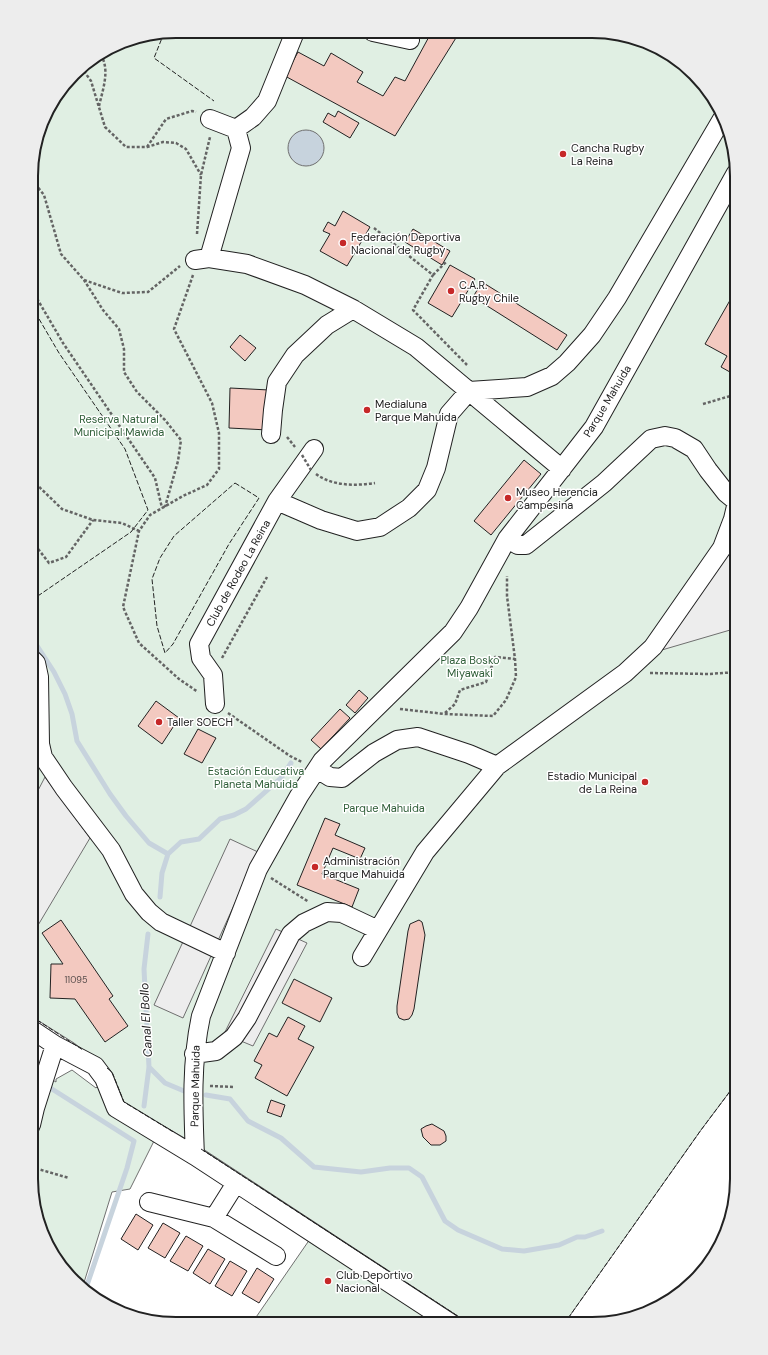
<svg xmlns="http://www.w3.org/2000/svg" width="768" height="1355" font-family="'DM Sans',sans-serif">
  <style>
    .green { fill: #e0efe3; stroke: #6f6f6f }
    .parking { fill: #ededed; stroke: #6f6f6f }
    .water { fill: #c7d3dd; stroke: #6f6f6f }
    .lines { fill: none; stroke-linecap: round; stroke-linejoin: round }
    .stream { stroke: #c7d3dd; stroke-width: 5 }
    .building { fill: #f3c9c0; stroke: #222 }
    .minor-casing { stroke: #222; stroke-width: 20 }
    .path { stroke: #646464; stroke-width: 2.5; stroke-dasharray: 3 2; stroke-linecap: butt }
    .minor { stroke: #fff; stroke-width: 18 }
    .path-bridge { stroke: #646464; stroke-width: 2.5; stroke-dasharray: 3 2; stroke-linecap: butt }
    .fence { stroke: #222; stroke-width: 1; stroke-dasharray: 5 2; stroke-linecap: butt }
    .poi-dot { fill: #c62828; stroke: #fff; stroke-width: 1.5 }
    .labels { text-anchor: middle; stroke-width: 3; stroke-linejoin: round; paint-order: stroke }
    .number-label { font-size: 9px; fill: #564c4a }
    .poi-label { font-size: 11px; fill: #222; stroke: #fff; text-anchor: start }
    .street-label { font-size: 11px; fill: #222; stroke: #fff }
    .park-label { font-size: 11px; fill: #2f5e38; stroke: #fff }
    .water-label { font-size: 12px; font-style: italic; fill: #222; stroke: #fff }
    .rim { fill: none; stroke: #222; stroke-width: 2 }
  </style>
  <rect width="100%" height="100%" fill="#fff"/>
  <path class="green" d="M176,31l444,3 67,33 42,62 8,47v906l-36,48 -137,194h-94l-270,-177 -38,-22 -32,64 -18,3 -30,97 -43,-63 -8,-47v-112l25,15v-3l16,-9 24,18 16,-16 -38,-29 -43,-27 1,-858 14,-46 34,-45 41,-25z
    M310,1239l130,85 -188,-1z"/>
  <path class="parking" d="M734,532l3,2v94l-82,24z
    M45,777l45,61 -59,99v-133z
    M230,839l28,13 -75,166 -29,-13z
    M276,929l31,14 -54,103 -29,-12z"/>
  <path class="water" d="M288 148a18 18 0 1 1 36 0a18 18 0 1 1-36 0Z"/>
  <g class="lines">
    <path class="stream" d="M32,638l22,34 11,22 7,20 5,27 33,53 16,22 23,27 19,11
      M160,897l2,-24 6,-19 13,-12 18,-3 21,-20 14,-4 12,-6 35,-31 10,-15
      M149,1067l16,16 19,8
      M52,1089l82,52 -7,27 -42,123
      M206,1095l24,4 18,22 33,17 33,29 47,5 29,-4h19l13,9 23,44 13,9 44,19 22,2 35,-6 18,-8h8l17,-6
      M144,1106l5,-39 -5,-98 4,-35"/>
  </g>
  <path class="building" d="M431,33h28l-64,103 -110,-60 13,-24 26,14 7,-13 32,19 -6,10 26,14 12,-19 10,4z
    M338,111l21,12 -9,15 -27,-16 5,-9 7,4z
    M343,211l27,16 -23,39 -27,-15 10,-17 -7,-3 5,-9 7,4z
    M413,229l37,22 -8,14 -37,-23z
    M450,265l25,14 -23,38 -24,-14z
    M482,282l85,53 -10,15 -84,-53z
    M737,288v88l-16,-9 6,-11 -22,-12z
    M240,335l16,13 -11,13 -15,-14z
    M230,388l39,2 -1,40 -39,-2z
    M524,460l17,14 -50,61 -17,-14z
    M737,473v20h-6z
    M359,690l9,8 -13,15 -9,-8z
    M156,701l23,17 -17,26 -24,-18z
    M340,709l10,9 -29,31 -10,-9z
    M198,729l18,9 -14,25 -18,-9z
    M325,818l15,6 -5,11 30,13 -5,11 -27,-11 -11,26 37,15 -7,18 -55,-22z
    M61,920l52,76 -4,3 19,27 -23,16 -30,-43 -25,-1 1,-34h12l-21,-31z
    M419,920l3,2 1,4 2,9 -11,74 -2,6 -3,4 -5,1 -5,-2 -2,-5v-7l11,-75 2,-7z
    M294,979l38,19 -12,24 -38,-19z
    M288,1017l17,9 -7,13 16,8 -27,49 -32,-18 7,-13 -8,-4 15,-28 8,4z
    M271,1100l14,5 -4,12 -14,-5z
    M432,1124l12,7 2,5v5l-6,4h-9l-8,-8 -2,-8 5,-3z
    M136,1214l17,11 -15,25 -17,-11z
    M163,1223l17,10 -15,25 -17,-10z
    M186,1236l17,10 -15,25 -18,-10z
    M208,1249l17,10 -15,25 -17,-11z
    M230,1261l17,10 -15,25 -17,-10z
    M257,1268l17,11 -15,24 -17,-10z"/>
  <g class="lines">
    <g class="minor-casing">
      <path id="minor" d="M373,32l37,8
        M236,129l17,-12 14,-16 28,-69
        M209,258l32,-110 -5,-19 -26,-10
        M195,260l14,-2 38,6 58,21 48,24 63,38 146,122
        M271,434l2,-24 4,-28 18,-27 32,-30 26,-16
        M277,501l44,19 36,11 23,-4 29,-19 18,-18 9,-22 13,-54 20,-23 58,-4 25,-11 15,-13 25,-28 25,-37 105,-179
        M507,539l11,6h8l78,-62 47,-44 14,-3 10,2 19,11 14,21 18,23 11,9
        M32,659l4,4 3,14 1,67 3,13 21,31 47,62 23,44 15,18 12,10 65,31
        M215,704l-2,-29 -12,-17 -2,-14 78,-143 37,-52
        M317,769l13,8 12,1 32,-25 23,-13 21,-3 51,17 28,12
        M362,957l63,-105 72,-86 128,-93 28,-26 69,-99 11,-29 4,-17
        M31,1029l24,16 40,21 9,12 12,30 79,48 257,168
        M194,1054l22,-3 18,-14 13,-19 44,-84 13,-11 23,-11 15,1 36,17
        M31,1125l4,-17 20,-63
        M195,1156c-2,-48 -4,-94 6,-140l57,-147 41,-73 23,-35 131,-129 16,-24 38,-69 87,-112 142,-254
        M149,1202l65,16 62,38
        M214,1218l22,-35"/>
    </g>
    <path class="path" d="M81,67l10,14 14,46 21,20h21l16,-5 13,1 10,6 15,26
      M99,106c4,-17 11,-36 2,-51
      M147,147l19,-28 26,-8 4,1
      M32,180l12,15 17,59 23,26 19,30 16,19 5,20v23l13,20 28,28 16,20 -3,21 -13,46
      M374,228l59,47 -20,35 54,55
      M197,234l4,-59 9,-38
      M193,275l-19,54 38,74 7,30v36l-12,16 -24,11 -33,19 -11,16 -16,76 16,36 40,36 19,13
      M433,275l14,-14
      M84,280l38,13 26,-1 32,-26
      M32,290l31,53 92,135 7,30
      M703,404l34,-10
      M287,437l8,10
      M316,474c16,12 39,12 59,9
      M32,480l30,29 31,11 29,3 17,8
      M32,541l17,22 17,-6 27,-37
      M222,658l45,-81
      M650,673l59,1 28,-2
      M400,709l45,5 48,2 13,-16 10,-23 -1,-18 -8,-63v-20
      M228,713l62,43 12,6
      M445,713l10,-9 5,-14 26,-8 9,-25 20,2
      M271,878l38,24
      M210,1086l25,1
      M31,1167l38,11"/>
    <use href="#minor" class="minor"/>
    <path class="path-bridge" d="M302,455l9,15"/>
    <path class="fence" d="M164,33l-10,25 60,43
      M235,483l24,15 -30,46 -56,100 -8,9 -8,-27 -5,-47 8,-21 14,-22z
      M32,600l99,-68 17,-22 -23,-61 -66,-96 -27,-46
      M31,1016l52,34
      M107,1068l5,4 12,30 51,31
      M201,1149l269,175
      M564,1324l137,-194 36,-48"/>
  </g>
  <g class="poi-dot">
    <circle cx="563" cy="154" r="4"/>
    <circle cx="343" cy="243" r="4"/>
    <circle cx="451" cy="291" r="4"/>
    <circle cx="367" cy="410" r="4"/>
    <circle cx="508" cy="498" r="4"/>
    <circle cx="159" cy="722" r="4"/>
    <circle cx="645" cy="782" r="4"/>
    <circle cx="315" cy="867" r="4"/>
    <circle cx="328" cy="1281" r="4"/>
  </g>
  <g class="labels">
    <g class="number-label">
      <text x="76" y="983">11095</text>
    </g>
    <g class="poi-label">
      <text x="571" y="152">Cancha Rugby<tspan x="571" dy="13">La Reina</tspan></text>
      <text x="351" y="241">Federación Deportiva<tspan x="351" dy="13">Nacional de Rugby</tspan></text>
      <text x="459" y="289">C.A.R.<tspan x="459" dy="13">Rugby Chile</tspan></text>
      <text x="375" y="408">Medialuna<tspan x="375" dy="13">Parque Mahuida</tspan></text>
      <text x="516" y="496">Museo Herencia<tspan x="516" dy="13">Campesina</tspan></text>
      <text x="167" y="726">Taller SOECH</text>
      <text x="637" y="780" text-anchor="end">Estadio Municipal<tspan x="637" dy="13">de La Reina</tspan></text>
      <text x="323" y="865">Administración<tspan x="323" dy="13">Parque Mahuida</tspan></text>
      <text x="336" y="1279">Club Deportivo<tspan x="336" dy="13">Nacional</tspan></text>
    </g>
    <g class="street-label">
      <text transform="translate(607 401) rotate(-59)" y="4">Parque Mahuida</text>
      <text transform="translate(238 573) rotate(-61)" y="4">Club de Rodeo La Reina</text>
      <text transform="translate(195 1086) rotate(-89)" y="4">Parque Mahuida</text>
    </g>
    <g class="park-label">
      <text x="119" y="423">Reserva Natural<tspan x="119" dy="13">Municipal Mawida</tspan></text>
      <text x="470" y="664">Plaza Bosko<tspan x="470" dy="13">Miyawaki</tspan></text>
      <text x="256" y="775">Estación Educativa<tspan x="256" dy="13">Planeta Mahuida</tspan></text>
      <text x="384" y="812">Parque Mahuida</text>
    </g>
    <g class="water-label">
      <text transform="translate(146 1020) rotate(-93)" y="4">Canal El Bollo</text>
    </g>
  </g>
  <path d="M0 0H768V1355H0ZM176 38H592A138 138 0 0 1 730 176V1179A138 138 0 0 1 592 1317H176A138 138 0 0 1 38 1179V176A138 138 0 0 1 176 38Z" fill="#ededed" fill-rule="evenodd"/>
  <path class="rim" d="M176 38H592A138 138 0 0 1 730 176V1179A138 138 0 0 1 592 1317H176A138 138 0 0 1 38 1179V176A138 138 0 0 1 176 38Z"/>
</svg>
